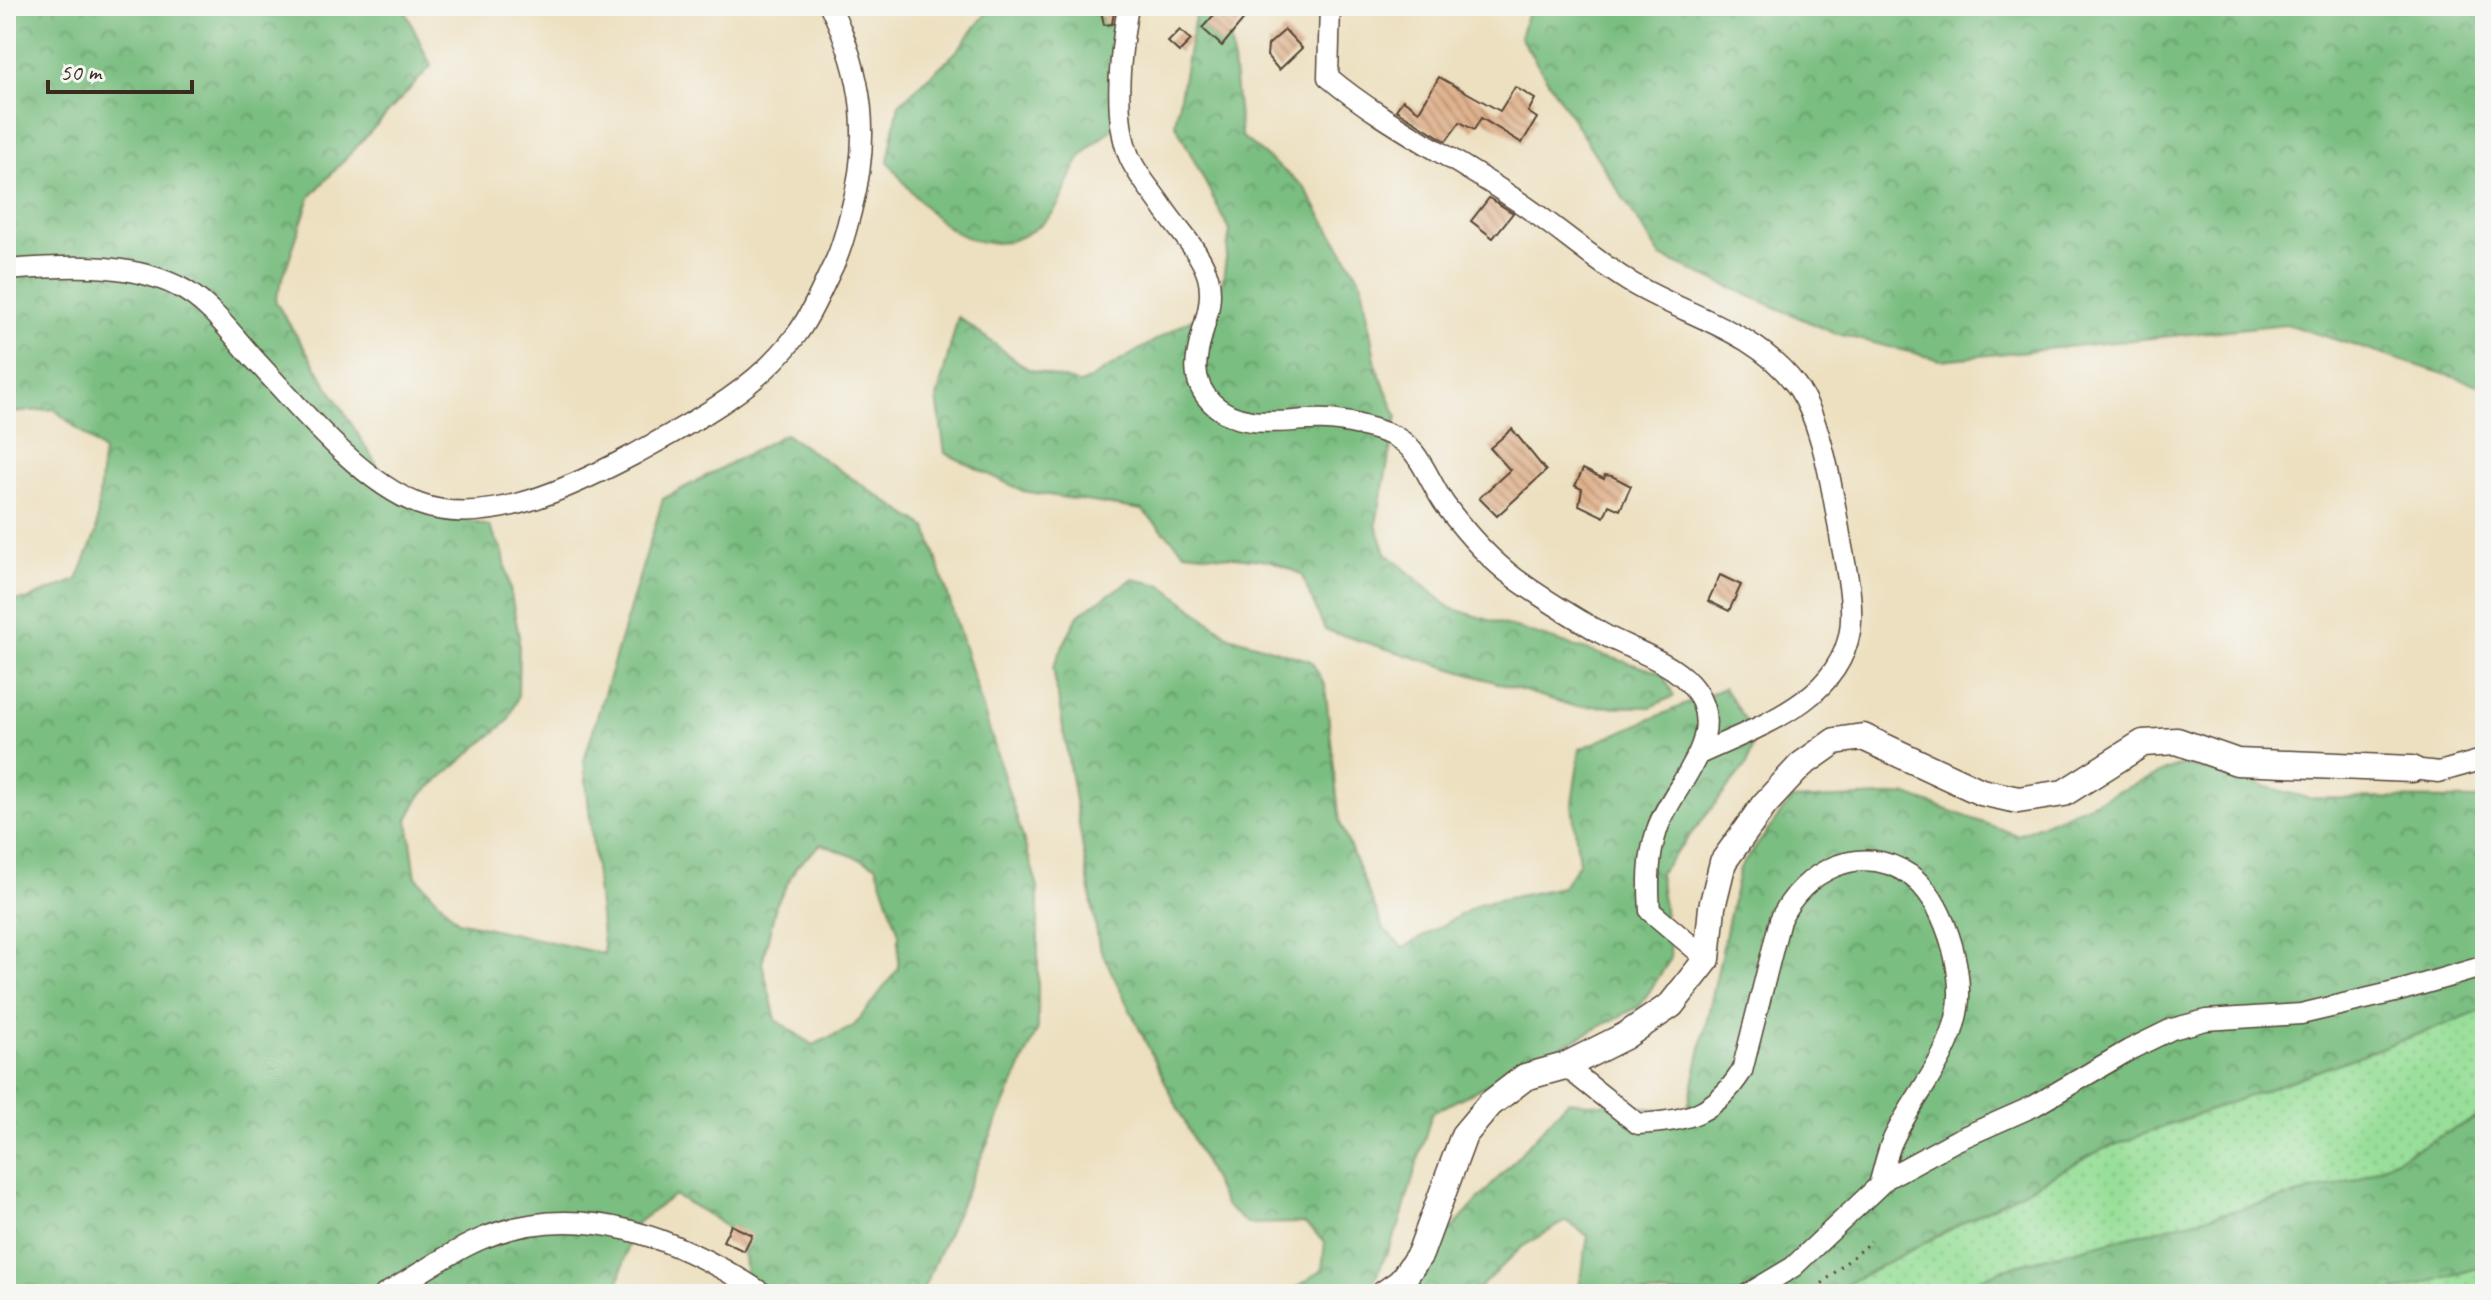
<svg xmlns="http://www.w3.org/2000/svg" width="2491" height="1300" font-family="Caveat,sans-serif">
  <style>
    .grass { fill: url(#grass-dots); stroke: #6a845c; stroke-width: 2 }
    .forest { fill: url(#forest-crowns); stroke: #5a7450; stroke-width: 2; fill-rule: evenodd }
    .building { fill: url(#building-back-hatch) }
    .lines { fill: none; stroke-linecap: round; stroke-linejoin: round }
    .minor-casing { stroke: #564536; stroke-width: 23 }
    .tertiary-casing { stroke: #564536; stroke-width: 29 }
    .path { stroke: #564536; stroke-width: 3; stroke-dasharray: 2 6; stroke-linecap: butt }
    .minor { stroke: #fff; stroke-width: 20 }
    .tertiary { stroke: #fff; stroke-width: 26 }
  </style>
  <defs>
    <pattern id="grass-dots" width="8" height="8" patternUnits="userSpaceOnUse" patternTransform="scale(2)"><rect width="8" height="8" fill="#98df99"/><path d="M2 2h.1M6 6h.1" fill="none" stroke="#84c083" stroke-width="1.8" stroke-linecap="round"/></pattern>
    <pattern id="forest-crowns" width="20" height="18" patternUnits="userSpaceOnUse" patternTransform="scale(2)"><rect width="20" height="18" fill="#7abe81"/><path d="M2 6a3 3 0 1 1 6 0M12 15a3 3 0 1 1 6 0" fill="none" stroke="#659b69"/></pattern>
    <pattern id="building-back-hatch" width="6" height="6" patternUnits="userSpaceOnUse" patternTransform="scale(2)"><rect width="6" height="6" fill="#dfb28d"/><path d="M-1 5l2 2M0 0l6 6M5-1l2 2" fill="none" stroke="#b69173"/></pattern>
  </defs>
  <rect width="100%" height="100%" fill="#f6f6f2"/>
  <filter id="ink" filterUnits="userSpaceOnUse"><feTurbulence type="fractalNoise" baseFrequency=".0125" numOctaves="2"/><feDisplacementMap in="SourceGraphic" scale="16" xChannelSelector="R" yChannelSelector="G"/><feConvolveMatrix kernelMatrix="1 2 1 2 8 2 1 2 1" color-interpolation-filters="sRGB"/></filter>
  <filter id="wash" filterUnits="userSpaceOnUse"><feTurbulence type="fractalNoise" baseFrequency=".006" numOctaves="4" result="noise"/><feDisplacementMap in="SourceGraphic" scale="32" xChannelSelector="R" yChannelSelector="G"/><feGaussianBlur stdDeviation="1.8" result="paint"/><feColorMatrix in="noise" values="0 0 0 0 0 0 0 0 0 0 0 0 0 0 0 0 0 1.4 0 .05"/><feComposite in="paint" operator="in"/></filter>
  <g filter="url(#wash)">
    <rect width="100%" height="100%" fill="#ede0c0"/>
    <path class="grass" d="M2485,896v398h-861z"/>
    <path class="forest" d="M6,6h397l28,60 -121,131 -35,104 125,201 89,24 14,26 16,85 -1,59 -10,25 -87,74 -13,24 8,58 42,44 146,33 -20,-194 79,-261 122,-65 142,94 111,359v141l-117,266h-180c18,-59 -24,-74 -67,-99l-41,31 -17,68h-610v-694h20l51,-20 19,-47 7,-82 -49,-42 -48,4zM821,844l55,21 23,69 -1,35 -45,58 -40,18 -37,-25 -14,-57 14,-58 20,-38z
      M992,6h90l41,26 1,86c-13,12 -30,24 -42,38 -15,19 -16,46 -36,64 -66,58 -120,-5 -158,-59l11,-57 56,-51z
      M1197,6h30l14,130 63,51 58,95 14,84 21,50 -21,108 10,29 64,55 212,65 12,23 -23,11 -78,-1 -248,-76 -24,-56 -29,-13 -87,-9 -43,-42 -119,-19 -78,-38 -8,-55 21,-81 70,52 53,15 124,-73 17,-25 8,-55 -55,-108z
      M1530,6h955v381l-199,-63 -345,36 -107,-27 -173,-76 -141,-220z
      M1132,579l30,6 67,51 82,25 14,24 15,138 43,105 20,20 76,-44 83,-17 17,-24 -7,-59 8,-55 144,-61 31,47 -7,28 -89,111 12,84 -31,48 -208,107 -33,113 -31,68h-81l35,-24 3,-28 -21,-19 -57,1 -22,-19 -126,-259 -46,-279 25,-52z
      M2182,764l126,34 177,1v211l-384,140 -273,144h-250l10,-58 -22,-15 -44,26 -49,47h-80l175,-193 119,11 53,-244 51,-68 116,-5 110,40z
      M2485,1113v153l-98,28h-431l9,-10 51,-19 340,-85z
      M1085,1283l42,11h-77l5,-7z"/>
    <g id="blocks">
      <path class="building" d="M1100,6h15l-3,18 -8,1z
        M1222,6h33l-33,40 -20,-18z
        M1180,30l11,10 -12,12 -11,-10z
        M1285,30l17,18 -23,22 -12,-14 1,-11z
        M1439,77l61,34 15,-24 20,12 -7,13 9,6 -15,25 -41,-25 -7,12 -14,-8 -14,19 -50,-31 7,-10 16,11z
        M1489,198l24,15 -20,25 -22,-17z
        M1512,429l34,42 -49,45 -18,-18 31,-28 -20,-22z
        M1583,469l21,10 1,-4 7,1 19,10 -11,24 -11,-5 -5,12 -25,-12 3,-16 -7,-3z
        M1720,575l21,10 -12,26 -21,-10z
        M731,1225l21,10 -8,16 -21,-10z"/>
    </g>
  </g>
  <g filter="url(#ink)">
    <use href="#blocks" fill-opacity="0" stroke="#564536" stroke-width="2"/>
    <g class="lines">
      <g class="minor-casing">
        <path id="minor" d="M1128,6c-7,43 -16,108 1,150 7,18 24,36 35,53 14,21 37,43 44,68 12,44 -35,88 4,126 31,30 77,15 115,17 19,1 44,7 62,14 31,11 39,48 57,72 20,27 43,53 70,73 26,19 56,37 85,54 33,19 86,31 101,70 18,44 -33,88 -45,127 -9,28 -9,52 -7,81l57,48
          M1330,6l-2,71c56,47 122,78 182,119 41,26 77,59 118,85 57,35 126,48 168,104 28,38 38,116 46,162 5,26 12,57 8,84 -12,72 -96,97 -153,124
          M6,270c54,-4 121,-9 171,16 32,15 56,50 79,75 43,46 104,121 163,143 68,25 155,-18 214,-49 60,-33 123,-65 164,-121 15,-20 25,-46 36,-68 9,-17 13,-36 18,-55 20,-73 13,-136 -21,-205
          M2412,769l27,3 46,-13
          M1565,1066l73,58c49,-3 76,-9 104,-53l38,-151c23,-49 80,-79 130,-45 34,24 54,94 48,133 -8,53 -47,90 -67,136 -5,13 -8,28 -12,41
          M385,1294c32,-18 61,-40 96,-55 99,-42 199,0 283,55
          M1748,1294l45,-27 94,-89 70,-38 77,-34 95,-56 43,-21 34,-9 95,-6 98,-23 86,-25"/>
      </g>
      <g class="tertiary-casing">
        <path id="tertiary" d="M1384,1294l17,-12 19,-28 44,-119 26,-31 35,-27 40,-11 60,-30 46,-31 36,-46 5,-52 11,-45 41,-57 37,-40 34,-24 28,-4 118,55 37,8 46,-7 79,-50 34,-2 60,21 175,7"/>
      </g>
      <path class="path" d="M1810,1294l61,-53"/>
      <use href="#minor" class="minor"/>
      <use href="#tertiary" class="tertiary"/>
    </g>
  </g>
  <rect width="2491" height="1300" fill="none" stroke="#f6f6f2" stroke-width="32"/>
  <path d="M48 80v12h144v-12" fill="none" stroke="#3b2a1e" stroke-width="4"/>
  <text x="60" y="80" font-size="24" fill="#3b2a1e" stroke="#f6f6f2" stroke-width="6" paint-order="stroke">50 m</text>
</svg>
